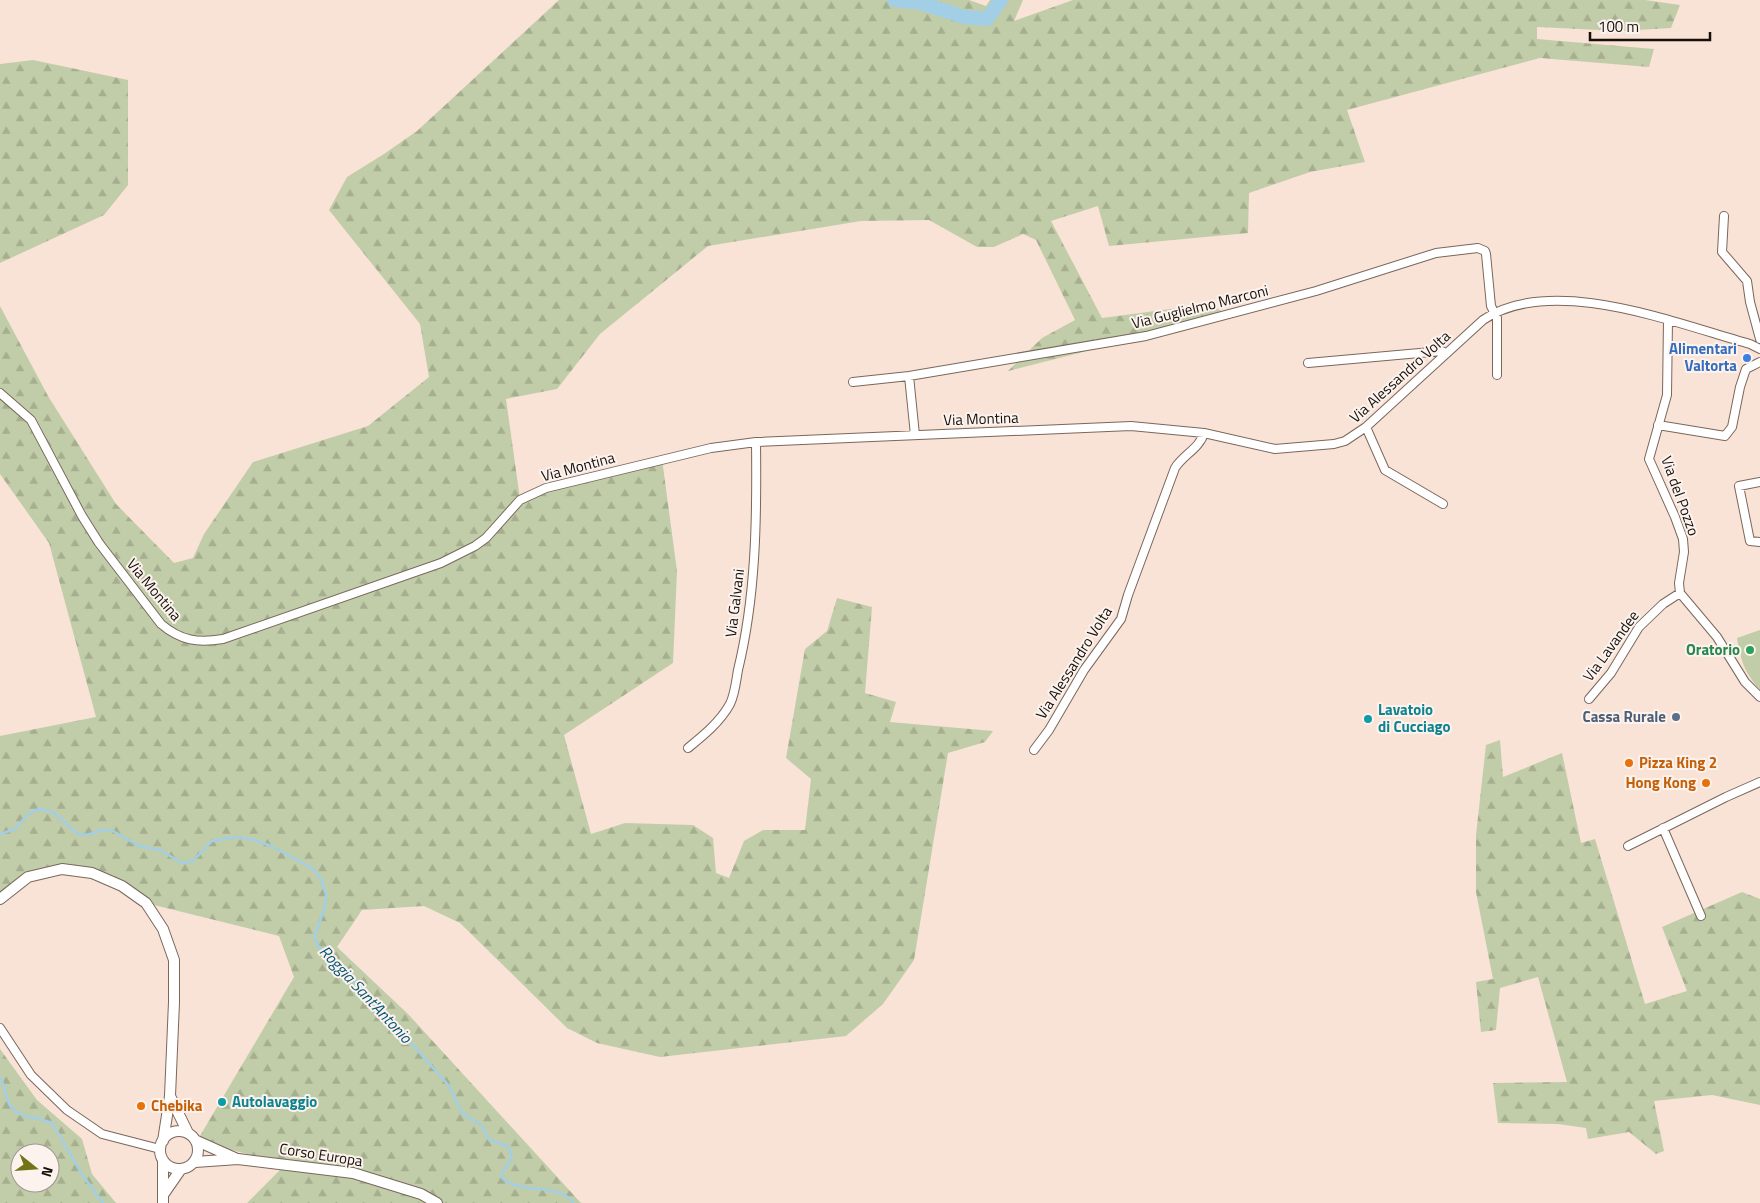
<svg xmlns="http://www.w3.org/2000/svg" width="1760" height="1203" font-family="'Titillium Web',sans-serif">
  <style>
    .green { fill: #c1cda8 }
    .forest { fill: url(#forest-firs); fill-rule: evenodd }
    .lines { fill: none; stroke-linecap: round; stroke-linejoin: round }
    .stream { stroke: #a2cee6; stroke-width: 2.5 }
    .river { stroke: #a2cee6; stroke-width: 14 }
    .minor-casing { stroke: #7a675c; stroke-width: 10 }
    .secondary-casing { stroke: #7a675c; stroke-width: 12 }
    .minor { stroke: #fff; stroke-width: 8 }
    .secondary { stroke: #fff; stroke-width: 10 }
    .shop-dot { fill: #3f7fe0; stroke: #fcf3ee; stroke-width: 2 }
    .leisure-dot { fill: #2e9e5b; stroke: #fcf3ee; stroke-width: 2 }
    .service-dot { fill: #5c6f8a; stroke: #fcf3ee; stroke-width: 2 }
    .culture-dot { fill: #0f9aa8; stroke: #fcf3ee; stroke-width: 2 }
    .food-dot { fill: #e8710a; stroke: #fcf3ee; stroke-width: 2 }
    .labels { text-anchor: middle; stroke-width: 4; stroke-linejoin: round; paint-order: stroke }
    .street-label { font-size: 15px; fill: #160f0a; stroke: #fcf3ee }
    .shop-label { font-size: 15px; font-weight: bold; fill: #366cbe; stroke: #fcf3ee; text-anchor: end }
    .leisure-label { font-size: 15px; font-weight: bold; fill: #27864d; stroke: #fcf3ee; text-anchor: end }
    .culture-label { font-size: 15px; font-weight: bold; fill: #0d838f; stroke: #fcf3ee; text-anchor: start }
    .service-label { font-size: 15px; font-weight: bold; fill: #4e5e75; stroke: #fcf3ee; text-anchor: end }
    .food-label { font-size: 15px; font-weight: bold; fill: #c56008; stroke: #fcf3ee; text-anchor: start }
    .water-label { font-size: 16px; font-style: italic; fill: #015475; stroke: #fcf3ee }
  </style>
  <defs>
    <pattern id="forest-firs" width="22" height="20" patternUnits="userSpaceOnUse" patternTransform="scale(1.25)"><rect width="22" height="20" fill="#c1cda8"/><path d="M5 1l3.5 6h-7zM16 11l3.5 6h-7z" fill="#a5af8f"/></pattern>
  </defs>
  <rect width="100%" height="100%" fill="#f9e3d6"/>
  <path class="green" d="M1760,630v60c-16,-18 -19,-29 -23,-52z"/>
  <path class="forest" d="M559,0h410l17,6 4,-6h33l-9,21 59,-21h572l35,5 -9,23 -50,3 -84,-4v12l117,10 -5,18 -109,-9 -193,52 18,52 -55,10 -61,21 -1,40 -139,13 -11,-40 -47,15 51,97 106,-14 19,10 -81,22 -138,35 34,-33 33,-18 -39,-80 -13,-6 -29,13h-17l-48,-27 -68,1 -153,25 -108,88 -43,55 -51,10 14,100 26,-11 116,-29 15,112 -4,92 -109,72 27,99 34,-11 68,2 20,13 3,35 13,5 15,-37 19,-11h42l6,-51 -25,-21 19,-109 22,-18 10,-33 35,9 -7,86 31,9 -6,20 103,9 -8,11 -37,11 -34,207 -31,44 -37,32 -186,21 -63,-14 -30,-15 -107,-105 -36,-17 -62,4 -25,37 71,67 173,189h-334l39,-39 -89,-23 97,-164 -15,-41 -133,-33 -24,-17 -60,-17 -34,8 -28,22v-163l96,-19 -47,-174 -49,-69v-168l48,90 68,108 58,59 19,-5 11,-24 49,-72 115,-36 61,-49 -9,-53 -91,-114 18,-33 37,-23 33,-23z
    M33,60l95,20v105l-24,30 -104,48v-199z
    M1500,740l3,37 59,-24 19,90 14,-4 50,165 42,-13 -25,-64 80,-35 18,7v206l-48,-10 -58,6 10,50 -8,3 -27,-22 -41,7 -2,-11 -28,-4 -60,-1 -5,-40 74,-1 -29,-105 -38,11 -4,42 -15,2 -5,-50 17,-3 -17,-87v-57l10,-90z
    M0,1049l37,51 45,39 10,35 24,29h-116zM20,1153h30v30h-30z"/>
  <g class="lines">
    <path class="stream" d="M0,834l15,-5 14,-16 10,-4 14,3 25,22 9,1 15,-5 11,1 26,15 21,4 22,13 11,-2 19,-20 23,-4 16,2 20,7 41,22 9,11 5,15 -1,13 -10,28v4l4,8 55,54 75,85 13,27 20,13 7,14 19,6 4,12 -10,15 -1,4c16,18 60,5 72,26
      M0,1078c6,8 5,19 10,27 12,17 28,10 43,19l28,49 22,30"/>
    <path class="river" d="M894,0l27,3 43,14 23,2 14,-19"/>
    <g class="minor-casing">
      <path id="minor" d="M1724,216l-2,36 25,29 3,21 10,37
        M1668,320l-1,75 -18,64 26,58 8,22 1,13 -5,31 1,10 37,44 28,45 15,15
        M1308,363l134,-12 4,3
        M909,376l6,59
        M853,382l56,-6 237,-40 170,-45 120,-38 42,-5 7,3 1,3 5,52 6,12v57
        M0,393l31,27 51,96 17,27 62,81c20,17 37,19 62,15l218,-76 34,-17 11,-8 34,-38 26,-12 165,-40 45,-6 375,-16 73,7 71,16 59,-5 11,-3 21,-14 117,-107c69,-47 194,4 267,24l10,5
        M1658,425l67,11 7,-9 8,-40 6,-18 14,-7
        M1366,427l19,43 58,34
        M1760,482l-21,4 11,55 10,1
        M1589,699l22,-26 28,-46 24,-23 17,-11
        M688,748c16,-13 32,-26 42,-44 5,-10 6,-23 8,-34 18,-74 19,-151 18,-228
        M1034,750l15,-20 35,-60 37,-51 7,-24 47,-127c8,-13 25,-20 29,-35
        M1663,828l38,88
        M1628,846l98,-49 34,-15
        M0,1028l31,47 36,35 35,24 58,15"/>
    </g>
    <g class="secondary-casing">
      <path id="secondary" d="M0,899l28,-22 34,-8 30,4 30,13 24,17 17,26 11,31v42l-4,94 -7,45
        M170,1096l18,37
        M160 1150a19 19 0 1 1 38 0a19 19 0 1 1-38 0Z
        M197,1141l38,17
        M163,1160v43
        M195,1162l43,-3 115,14 68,21 16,9
        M163,1195l18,-26"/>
    </g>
    <use href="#minor" class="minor"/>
    <use href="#secondary" class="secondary"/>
  </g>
  <circle class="shop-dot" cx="1747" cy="358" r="5"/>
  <circle class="leisure-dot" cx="1750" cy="650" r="5"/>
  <circle class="service-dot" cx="1676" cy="717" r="5"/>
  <g class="culture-dot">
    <circle cx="1368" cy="719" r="5"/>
    <circle cx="222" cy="1102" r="5"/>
  </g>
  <g class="food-dot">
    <circle cx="1629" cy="763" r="5"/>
    <circle cx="1706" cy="783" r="5"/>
    <circle cx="141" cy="1106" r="5"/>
  </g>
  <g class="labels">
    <g class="street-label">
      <text transform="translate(1200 307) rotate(-14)" y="5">Via Guglielmo Marconi</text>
      <text transform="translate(1400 377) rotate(-42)" y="5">Via Alessandro Volta</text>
      <text transform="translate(981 419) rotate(-2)" y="5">Via Montina</text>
      <text transform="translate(578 467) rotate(-15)" y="5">Via Montina</text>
      <text transform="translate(1680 496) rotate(70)" y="5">Via del Pozzo</text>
      <text transform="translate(154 590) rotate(50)" y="5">Via Montina</text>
      <text transform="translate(735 603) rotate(-83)" y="5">Via Galvani</text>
      <text transform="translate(1611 646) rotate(-54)" y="5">Via Lavandee</text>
      <text transform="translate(1074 663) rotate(-58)" y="5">Via Alessandro Volta</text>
      <text transform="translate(321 1155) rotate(9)" y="5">Corso Europa</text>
    </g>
    <g class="shop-label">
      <text x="1737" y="354">Alimentari<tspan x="1737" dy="17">Valtorta</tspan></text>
    </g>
    <g class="leisure-label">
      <text x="1740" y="655">Oratorio</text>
    </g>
    <g class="culture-label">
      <text x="1378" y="715">Lavatoio<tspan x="1378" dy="17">di Cucciago</tspan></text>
      <text x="232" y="1107">Autolavaggio</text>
    </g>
    <g class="service-label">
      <text x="1666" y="722">Cassa Rurale</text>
    </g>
    <g class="food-label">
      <text x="1639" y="768">Pizza King 2</text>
      <text x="1696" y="788" text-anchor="end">Hong Kong</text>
      <text x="151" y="1111">Chebika</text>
    </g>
    <g class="water-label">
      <text transform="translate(366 994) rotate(47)" y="6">Roggia Sant'Antonio</text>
    </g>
  </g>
  <g transform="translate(35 1168) rotate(107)"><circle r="24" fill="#fcf3ee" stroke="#a09893"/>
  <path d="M0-4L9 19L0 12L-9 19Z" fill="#737318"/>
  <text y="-8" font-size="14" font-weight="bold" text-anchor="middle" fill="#160f0a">N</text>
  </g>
  <path d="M1590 32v8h120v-8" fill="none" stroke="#160f0a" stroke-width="2.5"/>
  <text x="1598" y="32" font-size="15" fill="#160f0a" stroke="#fcf3ee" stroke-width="4" paint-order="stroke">100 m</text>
</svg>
